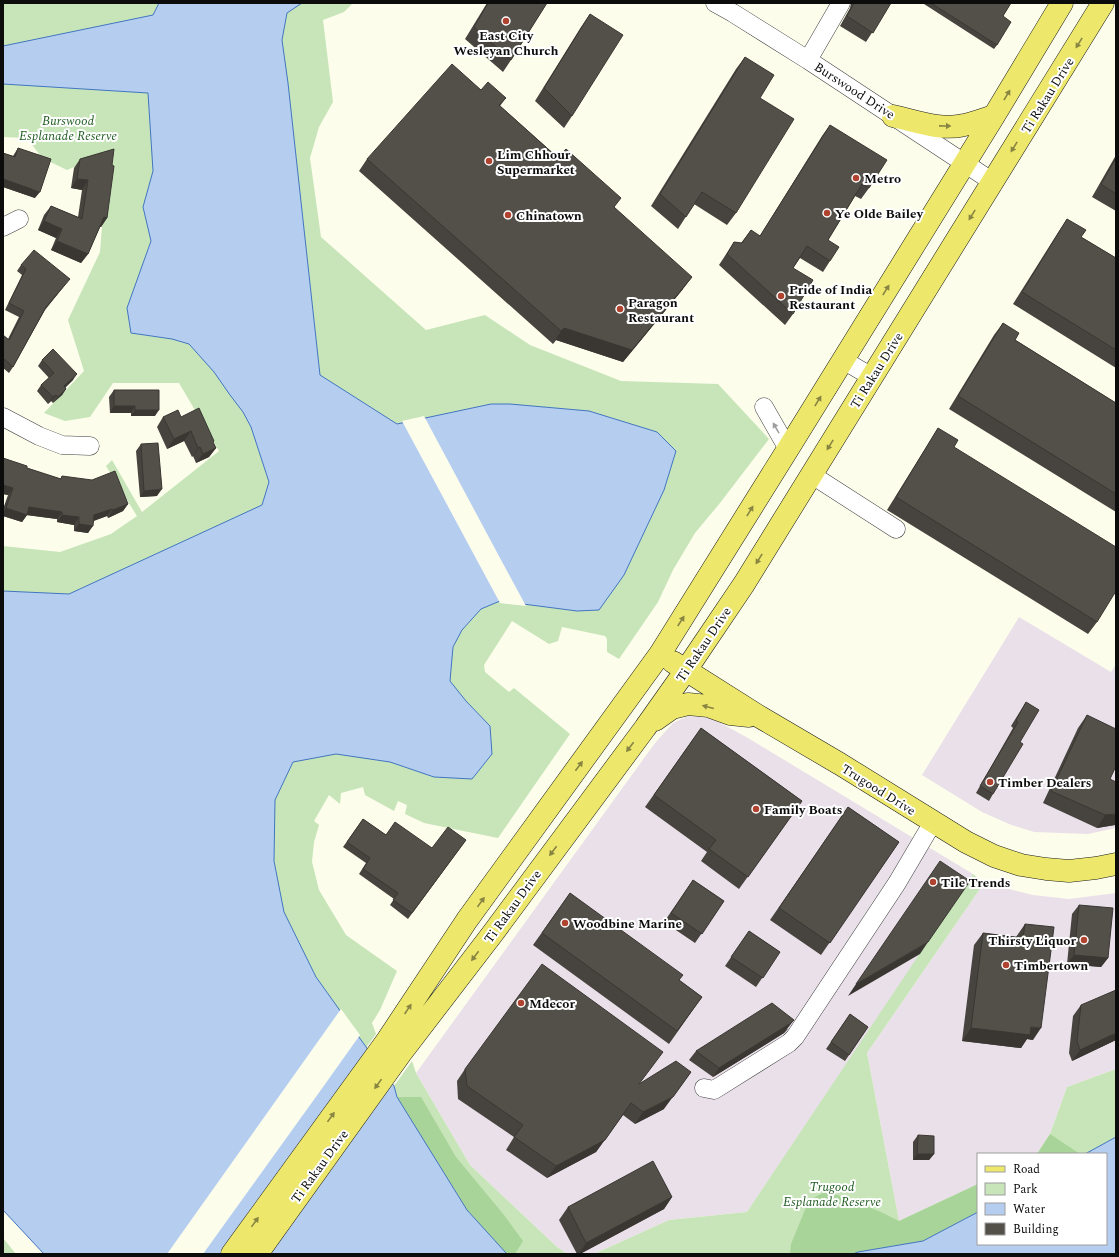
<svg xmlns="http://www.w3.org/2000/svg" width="1119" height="1257" font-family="Spectral,serif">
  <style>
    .industrial { fill: #eae0e9 }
    .green { fill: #c7e5b9 }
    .forest { fill: #a8d499 }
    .water { fill: #b5cef0; stroke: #4275c1 }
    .pier { fill: #fdfdec }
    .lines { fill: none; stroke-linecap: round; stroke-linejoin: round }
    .minor-casing { stroke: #3f3f3f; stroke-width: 19 }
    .major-casing { stroke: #1d1d1d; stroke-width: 23 }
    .minor { stroke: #fff; stroke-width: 18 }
    .major { stroke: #ede76c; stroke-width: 22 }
    .wall { fill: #47443f }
    .shaded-wall { fill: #3a3733 }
    .building { fill: #534f49; stroke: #3a3733 }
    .oneway { fill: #888441 }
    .oneway2 { fill: #9e9e9e }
    .poi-dot { fill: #af4330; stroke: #fff; stroke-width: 1.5 }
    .labels { text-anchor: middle; stroke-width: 4; stroke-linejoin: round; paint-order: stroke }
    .poi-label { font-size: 13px; font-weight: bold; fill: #0c0c0c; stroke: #fff; text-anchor: start }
    .street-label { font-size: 13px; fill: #0c0c0c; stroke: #fff }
    .park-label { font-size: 13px; font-style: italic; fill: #225d22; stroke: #fff }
  </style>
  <rect width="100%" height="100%" fill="#fdfdec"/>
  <path class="industrial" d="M1019,617l92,55 5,-8v164l-28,6 -54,-2 -25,-8 -27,-12 -60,-37z
    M688,716l12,1 13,2 35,19 225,136 -118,180 -108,158 -78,8 -75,34h-27l-11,-8 -86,-81 -54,-92 239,-330 18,-20z
    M984,883l49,12 36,4 47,-6v176l-49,18 -17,47 -13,20h-59v30l-79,37 -32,-168z"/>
  <path class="green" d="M3,3h350l-9,9 -21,8 10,82 -14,25 -9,31 11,79 105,93 59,-15 45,30 91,36 97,3 51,55 -49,64 -25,30 -22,37 -15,32 -39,57 -12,-7v-13l-2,-3 -43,-9 -4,14 -9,3 -37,-23 -28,44 1,7 24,20 5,-4 56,46 -72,104 -74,-15 -19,-9 2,-9 -9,-4 -4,10 -29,-16 -2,-8 -22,6 -1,11 -11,-9 -15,26 5,4 -5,17 -2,20 7,28 27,45 51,36 -17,39 -8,13 4,11 -10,14 28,38 18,-25 4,12 54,92 86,81 11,8h-205l-359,-210v-498l57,6 51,-18 26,-18 -31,-50 6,-6 30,52 77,-61 -40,-68h-66l-23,34 -25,4 -21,-8 40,-42 -16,-51 32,-68 8,-99 -41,17 -25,-12 -15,-20 -24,-1z
    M973,874l11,9 -117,170 32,168 79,-37v60h128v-90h-69l13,-20 17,-47 49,-18v185h-522l75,-34 78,-8z
    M3,1238l13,16h-13z"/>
  <path class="forest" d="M397,1097h24l35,60 48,58 19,26 -8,13h-8l-40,-44z
    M1050,1134l30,20h-43z
    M978,1184v28l-55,29 -65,11 -5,2h-63l1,-10 18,-44 18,-9 54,21 18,9z"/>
  <path class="water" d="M159,3h143l-15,10 -5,27 6,43 32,292 77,49 94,-20h19l79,7 68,21 19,19 -12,39 -40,85 -25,35 -22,1 -77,-10 -19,8 -19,21 -9,17 -3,34 16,20 24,25 2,28 -20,25 -38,-2 -44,-15 -54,-8 -43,8 -18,38 -1,61 10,51 32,65 78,109 3,11 70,113 40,44h-463l-41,-44v-619l66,3 193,-89 7,-23 -18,-55 -8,-15 -13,-17 -16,-23 -25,-28 -17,-5 -41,-6 -4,-25 24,-67 -8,-34 10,-36 -5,-78 -145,-9v-38l150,-31z
    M1116,1137v117h-263l5,-2 65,-11 55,-29v32h128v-90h-21z"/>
  <path class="pier" d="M424,416l76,142 26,48 -26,-3 -98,-182z
    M341,1009l19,26 -42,59 -115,160h-36z"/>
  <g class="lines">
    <g class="minor-casing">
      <path id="minor" d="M715,3l18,10 75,47 185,122
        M808,60l33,-57
        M3,227l16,-8
        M843,360l29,17
        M764,407l24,42
        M3,417l36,19 23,9 28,1
        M812,475l84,54
        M704,1088l10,2 75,-47 6,-6 102,-154 36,-61"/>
    </g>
    <g class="major-casing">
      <path id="major" d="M893,116c23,5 48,15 71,9 10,-2 20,-6 30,-9
        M673,662l87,55 80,47 126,78 28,14 27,9 25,4 23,2 27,-3 20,-4
        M655,720l17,-12 16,-4 20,2 22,8 19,2
        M232,1254l154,-212 81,-122 193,-266 128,-205 206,-333 68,-113
        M257,1254l144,-201 92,-120 152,-205 41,-58 58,-86 359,-581"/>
    </g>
    <use href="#minor" class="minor"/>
    <use href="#major" class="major"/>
  </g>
  <path class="wall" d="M487,3h60l-36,57 -8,12 -38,-33z
    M851,3h40l-25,39 -26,-16 10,-18z
    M925,3h86l-8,13 -6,29 -3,4 -70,-45z
    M590,14l-18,102 -8,12 -29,-27 46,-74z
    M745,57l15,41 -24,115 -9,12 -33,-21 -16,25 -27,-23 85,-137z
    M481,90l25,8 -6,8 115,102 68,81 -60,73 -67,-22 -3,4 -194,-173 8,-12z
    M830,125l39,63 -8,11 -6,-3 -27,44 2,21 -7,11 -23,-14 -7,10v46l-8,11 -66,-60 15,-23 7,1 10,-13 9,6 62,-100z
    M18,148l17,50 -32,-11v-34l10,3z
    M1116,155v56l-24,-14z
    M80,159l32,6 -5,53 -6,9h-1l-12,27 -7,9 -30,-13 5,-12 -18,-8 6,-15 7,-9 27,11 4,-27 -11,-2 3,-20z
    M1067,219l14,18 35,21v110l-103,-64 46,-73z
    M21,265l44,20 -20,25 -32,57 -4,6 -6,-5v-33l5,4 11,-22 -14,-7 17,-35 -5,-4z
    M1003,323l12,17 101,63v109l-167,-103 45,-74z
    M42,360l31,20 -8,7 1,2 -4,6 -9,8 -2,-2 -3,3 -11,-13 4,-6 8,-7 -11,-12z
    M114,390l41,26h-24v-3h-21l-1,-16z
    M163,417h18l33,24 -1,1 3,6 -7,9 -13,6 -3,-7 -1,1 -8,-16 -17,8 -10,-22z
    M938,428l159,194 -9,12 -201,-124 43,-69z
    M141,444l16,52 -17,1 -4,-46z
    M3,458l24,10 33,11 2,-3 66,28 -5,7 -15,7 -1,-2 -13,5 -6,12 -14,-2v-6l-17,-3v-3l-30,-4 -5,7 -19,-6v-7l5,-14 -5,-1z
    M1026,702l-33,92 -4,7 -13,-8 37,-65 -2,-2z
    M1087,715l28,110 -18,3 -54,-25 35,-75z
    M701,728l101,73 -63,88 -38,-28 6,-9 -62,-45z
    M848,807l51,35 -78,113 -51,-35z
    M363,819l23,16 46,13 34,-8 -58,79 -18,-14 4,-6 -35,-25 7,-11 -23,-16z
    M693,880l31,21 -29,42 -31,-21z
    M570,893l109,87 23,17 -33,47 -136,-99z
    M1079,905l29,53 -7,9 -34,-3 5,-50z
    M1025,924l8,116 -6,-1 -6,9 -59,-7 12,-96 9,-12 33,4z
    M749,931l31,21 -24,35 -31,-21z
    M1081,1005l35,35 -44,21 -3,-8 4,-37z
    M850,1014l18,13 -23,34 -19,-12z
    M788,1029l-4,4 -71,44 -24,-17 7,-9z
    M465,1069l174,15 25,25 -29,15 -12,-9 -27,37 -49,26 -41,-28 8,-13 -56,-38 -1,-18z
    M918,1135l16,19 -5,6h-16v-18z
    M672,1197l-8,12 -84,45h-3l-18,-34 9,-13z"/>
  <path class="shaded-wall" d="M3,179l37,13 -5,6 -32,-11z
    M77,179l11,1 -6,10 -11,-2z
    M104,217l3,1 -6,9 -4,-1z
    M44,221l18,8 -6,9 -18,-8z
    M57,241l31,13 -7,9 -30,-13z
    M692,277l-9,12 -60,73 -67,-22 -3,4 8,-13 3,-3z
    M70,279l-5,6 -23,28 4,-6z
    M77,374l-4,6 -13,13 4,-7z
    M66,389l-4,6 -9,8 5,-6z
    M56,395l-5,6 -3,3 5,-7z
    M114,406h21l-4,7h-21z
    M135,410h24l-4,6h-24z
    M191,431l-7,10 -17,8 7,-10z
    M200,447l-7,9 -1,1 6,-9z
    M216,448l-7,9 -13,6 7,-9z
    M3,485l10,3 -5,7 -5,-1z
    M162,489l-5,7 -17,1 4,-6z
    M128,504l-5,7 -15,7 5,-8z
    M29,507l33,5 -5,7 -31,-4h1l-5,7 -19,-6v-3l3,-5z
    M112,509l-5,7 -18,6 5,-7z
    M62,515l17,2 -5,8 -17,-3z
    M79,524l14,2 -5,7 -14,-2z
    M1116,814v10l-1,1 -18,3 8,-13z
    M928,942l-8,12 -72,42 8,-12z
    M1074,955l34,3 -7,9 -34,-3z
    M794,1020l-10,13 -71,44 6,-9z
    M1031,1027l10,1 -8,12 -6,-1 -6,9 -59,-7 9,-13z
    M1116,1033v7l-44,21 8,-11z
    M691,1072l-27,37 -29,15 8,-12z
    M631,1103l-35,49 -49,26 9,-12z
    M917,1154h17l-5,6h-16z
    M672,1197l-8,12 -84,45h-1l7,-11z"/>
  <path class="building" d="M488,3h59l-36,57 -37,-33z
    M854,3h37l-18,30 -26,-17z
    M931,3h80l-8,13 8,6 -14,23z
    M590,14l33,21 -51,81 -28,-28z
    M745,57l29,18 -14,23 34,21 -58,94 -34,-21 -16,25 -26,-23z
    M452,64l29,26 7,-8 18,16 -7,7 59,53 8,-9 55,49 -7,9 78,70 -60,73 -68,-22 -3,3 -194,-172z
    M830,125l57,35 -18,28 -7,-4 -34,56 11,7 -9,14 -23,-15 -14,22 20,12 -20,34 -66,-60 7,-12 8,1 9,-13 9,6z
    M18,148l33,11 -11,33 -37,-13v-26l12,4z
    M114,149l-2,16 2,1 -7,52 -3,-1 -16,37 -31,-13 5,-12 -18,-8 7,-15 31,13 6,-39 -11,-1 3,-20z
    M1116,158v36l-15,-10z
    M1067,219l19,11 -5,7 35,21v92l-94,-58z
    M34,250l36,29 -24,28 -33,60 -10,-9v-23l6,5 15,-29 -15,-8 17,-34 -5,-4z
    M1003,323l16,10 -4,7 101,63v91l-158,-98z
    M53,349l24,25 -13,12 2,3 -8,8 -2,-2 -3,2 -12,-12 13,-12 -12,-13z
    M114,390h45v20h-24v-4h-21z
    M199,408l15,33 -1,1 3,6 -13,6 -3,-7 -2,1 -7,-17 -17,8 -11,-22 15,-7 3,7z
    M938,428l20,12 -4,7 162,100v44l-19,31 -201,-125z
    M158,443l4,46 -18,2 -3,-47z
    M3,458l24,8v2l34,11 1,-3 30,4 23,-9 13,33 -15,6 -1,-1 -18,6 -1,11 -14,-2v-7l-17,-2v-3l-33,-5 -2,8 -21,-7 7,-20 -10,-3z
    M1026,702l13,8 -19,32 3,2 -30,50 -13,-8 38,-64 -2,-2z
    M1087,715l29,14v37l-6,13 6,3v32l-11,1 -54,-24z
    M701,728l101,73 -54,76 -39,-28 7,-9 -62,-45z
    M848,807l51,35 -69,101 -51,-35z
    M363,819l23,16 9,-13 37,26 16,-21 18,13 -54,73 -19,-13 5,-7 -35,-24 7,-11 -23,-16z
    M940,861l30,20 -42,61 -72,42z
    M693,880l31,21 -22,33 -31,-21z
    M570,893l113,82 -4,5 23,17 -25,34 -135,-98z
    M1079,905l34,3 -5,50 -34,-3z
    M1025,924l29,3 -13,101 -10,-1 -1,8 -59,-7 12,-95 40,5z
    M749,931l31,21 -17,26 -32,-21z
    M542,964l121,88 -24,32 37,-23 15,11 -18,25 -30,15 -12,-9 -26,37 -49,26 -42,-29 9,-12 -56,-39 -2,-17z
    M1116,990v43l-36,17 -3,-9 4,-36z
    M772,1003l22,17 -3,3 -72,45 -23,-17z
    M850,1014l18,13 -19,28 -18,-13z
    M918,1135l16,1v18h-17z
    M653,1161l19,36 -86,46 -18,-36z"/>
  <defs><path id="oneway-solid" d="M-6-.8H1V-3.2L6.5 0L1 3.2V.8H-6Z"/></defs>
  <g class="oneway">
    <use href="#oneway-solid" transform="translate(1079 43) rotate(122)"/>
    <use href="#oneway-solid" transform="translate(1007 95) rotate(-59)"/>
    <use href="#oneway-solid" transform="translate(945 126) rotate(1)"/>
    <use href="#oneway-solid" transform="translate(1014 147) rotate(122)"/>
    <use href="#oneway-solid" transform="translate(972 215) rotate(122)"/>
    <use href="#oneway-solid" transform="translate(886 290) rotate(-58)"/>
    <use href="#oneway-solid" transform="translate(818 401) rotate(-58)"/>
    <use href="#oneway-solid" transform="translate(830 445) rotate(122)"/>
    <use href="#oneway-solid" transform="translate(750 511) rotate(-58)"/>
    <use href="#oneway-solid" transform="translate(759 559) rotate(122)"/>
    <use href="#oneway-solid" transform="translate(681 621) rotate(-57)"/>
    <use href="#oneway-solid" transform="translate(708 707) rotate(-165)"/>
    <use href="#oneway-solid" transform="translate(630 747) rotate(127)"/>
    <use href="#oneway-solid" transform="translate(579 766) rotate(-53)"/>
    <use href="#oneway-solid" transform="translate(553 851) rotate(127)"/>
    <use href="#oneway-solid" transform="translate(481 902) rotate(-54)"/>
    <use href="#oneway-solid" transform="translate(475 956) rotate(127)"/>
    <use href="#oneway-solid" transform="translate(408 1009) rotate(-56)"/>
    <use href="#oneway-solid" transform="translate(378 1084) rotate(126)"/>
    <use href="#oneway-solid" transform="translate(331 1117) rotate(-54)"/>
    <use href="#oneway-solid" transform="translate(255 1222) rotate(-54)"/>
  </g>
  <use class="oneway2" href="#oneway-solid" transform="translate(776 428) rotate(-120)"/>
  <g class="poi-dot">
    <circle cx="506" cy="21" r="4"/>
    <circle cx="489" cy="161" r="4"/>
    <circle cx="856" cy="178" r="4"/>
    <circle cx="827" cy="213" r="4"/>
    <circle cx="508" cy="215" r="4"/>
    <circle cx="781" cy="296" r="4"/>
    <circle cx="620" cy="309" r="4"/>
    <circle cx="990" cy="782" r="4"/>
    <circle cx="756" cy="809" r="4"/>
    <circle cx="933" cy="882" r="4"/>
    <circle cx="565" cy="923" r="4"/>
    <circle cx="1084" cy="940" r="4"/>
    <circle cx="1006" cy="965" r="4"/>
    <circle cx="521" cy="1003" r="4"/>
  </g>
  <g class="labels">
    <g class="poi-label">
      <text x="506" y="40" text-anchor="middle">East City<tspan x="506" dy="15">Wesleyan Church</tspan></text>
      <text x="497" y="159">Lim Chhour<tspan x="497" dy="15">Supermarket</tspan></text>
      <text x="864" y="183">Metro</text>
      <text x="835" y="218">Ye Olde Bailey</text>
      <text x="516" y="220">Chinatown</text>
      <text x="789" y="294">Pride of India<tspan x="789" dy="15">Restaurant</tspan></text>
      <text x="628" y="307">Paragon<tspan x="628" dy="15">Restaurant</tspan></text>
      <text x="998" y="787">Timber Dealers</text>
      <text x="764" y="814">Family Boats</text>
      <text x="941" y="887">Tile Trends</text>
      <text x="573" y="928">Woodbine Marine</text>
      <text x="1076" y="945" text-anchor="end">Thirsty Liquor</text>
      <text x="1014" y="970">Timbertown</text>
      <text x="529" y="1008">Mdecor</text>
    </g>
    <g class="street-label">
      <text transform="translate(855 90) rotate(33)" y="5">Burswood Drive</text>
      <text transform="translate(1047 95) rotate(-58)" y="5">Ti Rakau Drive</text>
      <text transform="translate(876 370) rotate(-58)" y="5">Ti Rakau Drive</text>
      <text transform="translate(703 644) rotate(-56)" y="5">Ti Rakau Drive</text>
      <text transform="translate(879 789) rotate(32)" y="5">Trugood Drive</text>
      <text transform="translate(512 906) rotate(-54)" y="5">Ti Rakau Drive</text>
      <text transform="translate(319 1166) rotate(-54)" y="5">Ti Rakau Drive</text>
    </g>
    <g class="park-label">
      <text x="68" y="125">Burswood<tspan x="68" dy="15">Esplanade Reserve</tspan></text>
      <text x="832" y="1191">Trugood<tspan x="832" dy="15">Esplanade Reserve</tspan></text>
    </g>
  </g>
  <rect width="1119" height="1257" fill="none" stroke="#0c0c0c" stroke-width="8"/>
  <rect x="977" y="1153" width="130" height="92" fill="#ffffff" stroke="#9e9e9e"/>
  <rect x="985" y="1166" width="20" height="6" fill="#ede76c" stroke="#9e9e9e"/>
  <text x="1013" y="1173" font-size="12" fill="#0c0c0c">Road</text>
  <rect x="985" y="1183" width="20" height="12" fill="#c7e5b9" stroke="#9e9e9e"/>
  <text x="1013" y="1193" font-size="12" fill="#0c0c0c">Park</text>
  <rect x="985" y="1203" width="20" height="12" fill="#b5cef0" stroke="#9e9e9e"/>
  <text x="1013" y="1213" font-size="12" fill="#0c0c0c">Water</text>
  <rect x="985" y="1223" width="20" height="12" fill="#534f49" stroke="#9e9e9e"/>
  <text x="1013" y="1233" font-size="12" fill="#0c0c0c">Building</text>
</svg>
